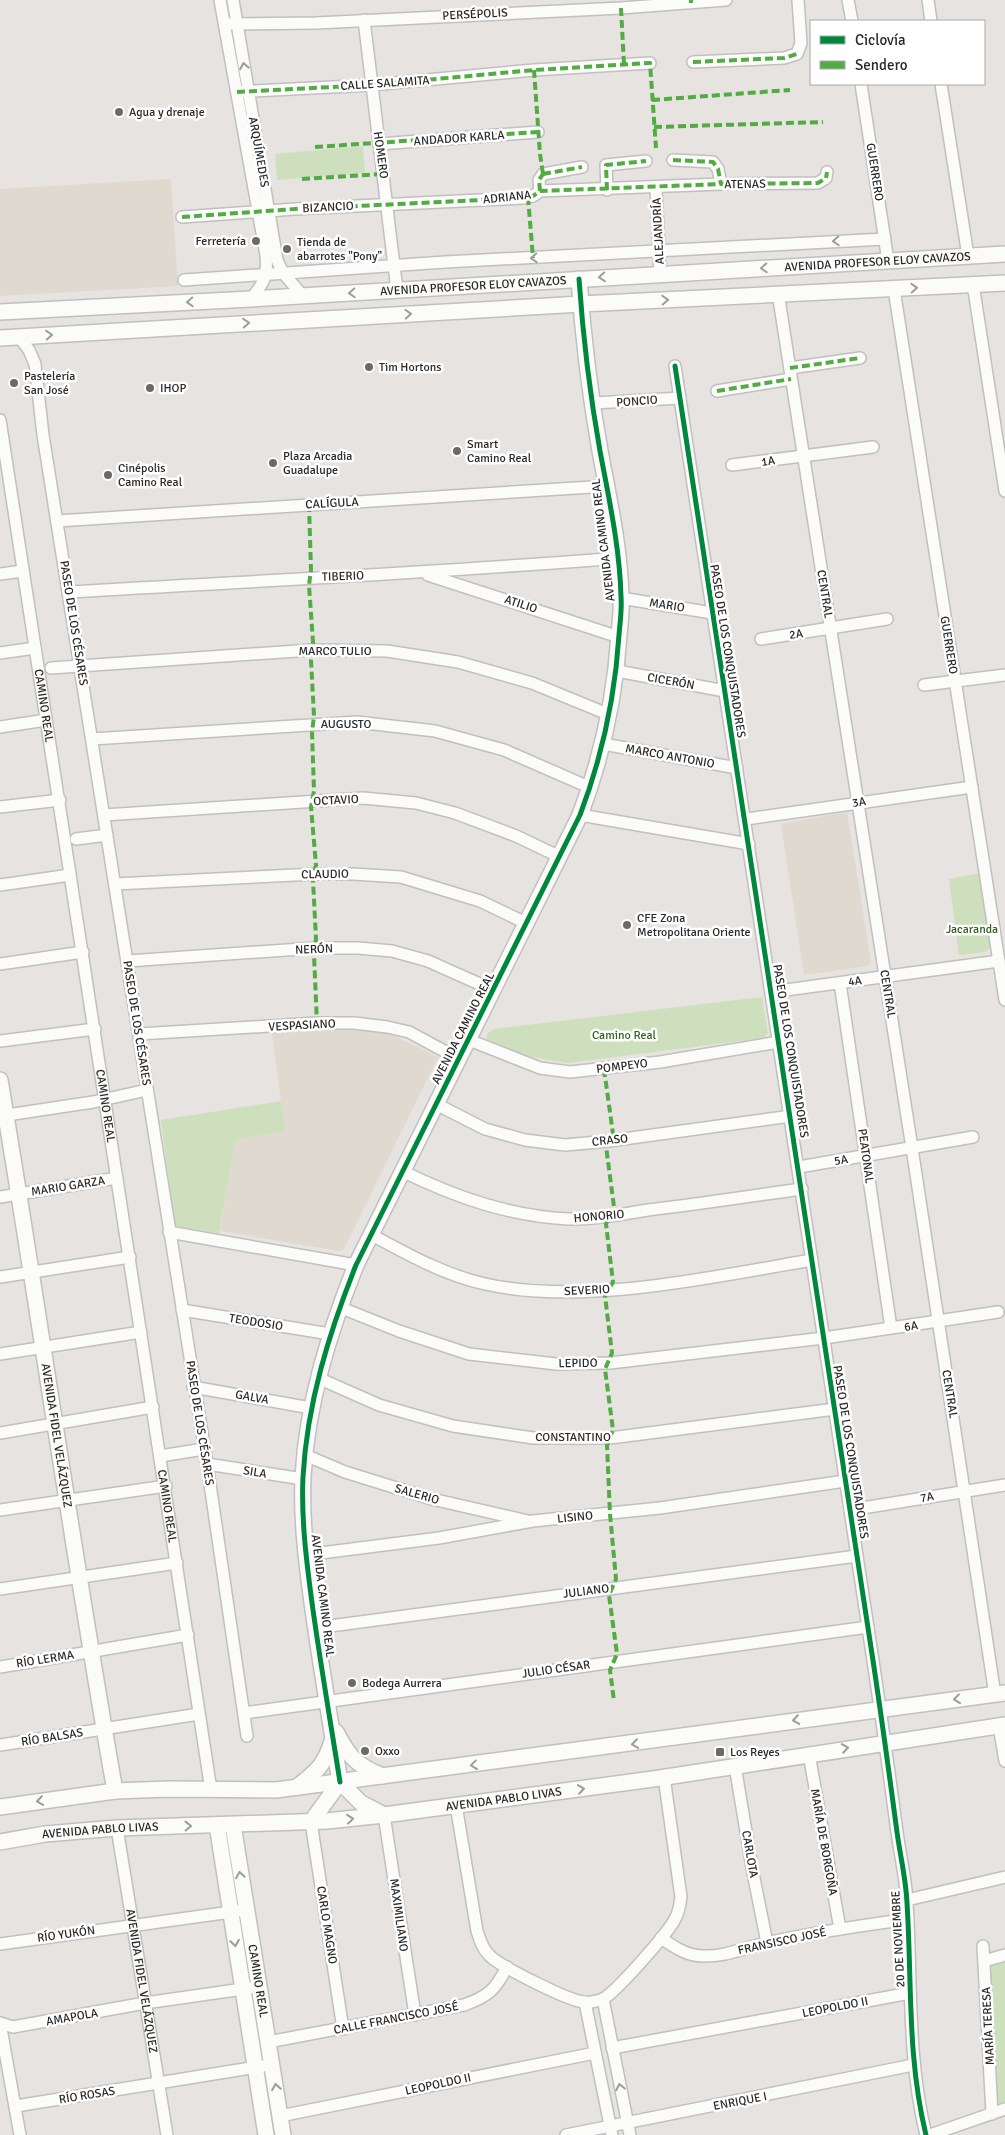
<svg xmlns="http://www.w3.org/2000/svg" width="1005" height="2135" font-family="Signika,sans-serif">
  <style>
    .education { fill: #e0d9cf }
    .green { fill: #cddfbc }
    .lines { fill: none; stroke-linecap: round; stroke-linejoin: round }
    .street-casing { stroke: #c1c0c0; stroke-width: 14 }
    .secondary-casing { stroke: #c1c0c0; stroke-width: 18 }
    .street { stroke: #fbfbfa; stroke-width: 11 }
    .secondary { stroke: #fbfbfa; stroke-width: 15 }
    .quiet { stroke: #53ab44; stroke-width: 4; stroke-dasharray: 8 4; stroke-linecap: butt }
    .cycleway-casing { stroke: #fff; stroke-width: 8 }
    .cycleway { stroke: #00873e; stroke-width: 5 }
    .oneway { stroke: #9c9c9c }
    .poi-dot { fill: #6b6a69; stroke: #fff; stroke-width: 2 }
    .labels { text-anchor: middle; stroke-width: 5; stroke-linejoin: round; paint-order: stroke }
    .street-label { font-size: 12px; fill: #292929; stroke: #fff }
    .poi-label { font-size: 12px; fill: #292929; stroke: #fff; text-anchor: start }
    .park-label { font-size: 12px; fill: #335e21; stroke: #fff }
  </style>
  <rect width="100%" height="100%" fill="#e6e3e0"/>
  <path class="education" d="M171,179l7,107 -178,10v-107z
    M847,812l24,150 -3,4 -64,9 -23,-151z
    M350,1028l20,1 25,7 43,21 -94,192 -5,2 -119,-20 15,-91 50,-9 -13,-98z"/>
  <path class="green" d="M363,146l2,27 -88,7 -2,-26z
    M981,873l10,73 -5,6 -27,3 -10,-76z
    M762,997l6,36 -5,5 -195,25 -42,-7 -37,-13 -3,-5 3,-6 5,-3z
    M281,1101l4,30 -50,9 -16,93 -44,-7 -14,-106z
    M1005,1961v146l-3,1 -5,-5 -7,-136 4,-4z"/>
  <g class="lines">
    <g class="street-casing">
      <g id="street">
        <path d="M220,0l46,255c2,21 -2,28 -15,44"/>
        <path d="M233,0l44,260 6,13 20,23"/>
        <path d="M848,0l4,21"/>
        <path d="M928,0l3,21"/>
        <path d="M364,20l33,270"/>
        <path d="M225,24l91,-1 305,-15 105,-8"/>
        <path d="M693,62l91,-4 13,-4 4,-11 -3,-43"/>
        <path d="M861,84l27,177"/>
        <path d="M941,84l27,172"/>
        <path d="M237,92l134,-7 163,-15 116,-7"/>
        <path d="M379,144l159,-12"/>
        <path d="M673,160l40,2 5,7 3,15"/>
        <path d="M656,188l4,86"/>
        <path d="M607,190l-1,-25 40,-4"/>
        <path d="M540,191l-1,-11 4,-6 39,-7"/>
        <path d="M182,217l113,-8 228,-11 10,-2 7,-5 181,-7 97,-1 8,-5 1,-6"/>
        <path d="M184,280l261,-18 440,-23"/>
        <path d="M973,284l32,207"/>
        <path d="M894,289l111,711"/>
        <path d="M778,293l134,855 83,547"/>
        <path d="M19,337l10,13 6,14 8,71 164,1029 40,272"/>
        <path d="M675,366c65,429 134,858 197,1288 9,59 17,118 25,178 3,23 9,47 10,71 5,79 0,154 19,232"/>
        <path d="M790,368l70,-10"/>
        <path d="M717,391l74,-12"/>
        <path d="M594,403l86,-5"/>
        <path id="s1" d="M0,420l211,1370"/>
        <path d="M732,465l141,-18"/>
        <path d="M57,521l551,-35"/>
        <path d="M0,574l23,-3"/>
        <path d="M428,575l191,62"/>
        <path d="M69,592c183,-11 366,-19 549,-34"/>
        <path d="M621,598l91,15"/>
        <path d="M761,639l126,-20"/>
        <path d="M0,653l35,-5"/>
        <path d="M51,668l260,-18 76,1 71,11 74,21 78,32"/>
        <path d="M617,671l108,20"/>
        <path d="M924,685l81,-10"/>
        <path d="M0,727l46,-7"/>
        <path d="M92,739l265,-17 78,9 69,19 87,38"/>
        <path d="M603,744l134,24"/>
        <path d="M0,807l60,-7"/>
        <path d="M104,815l259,-17 53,5 39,10 61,23 42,20"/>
        <path d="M580,815l169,29"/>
        <path d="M746,819l226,-32"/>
        <path d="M76,839l31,-4"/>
        <path d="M115,884l200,-10h38l48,3 79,24 46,22"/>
        <path d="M0,885l70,-10"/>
        <path d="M128,961l187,-13h43l34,3 36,10 65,29"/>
        <path d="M0,964l83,-12"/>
        <path d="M840,983l51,345"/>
        <path d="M771,992l228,-31"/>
        <path d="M139,1034l178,-11h37l33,4 22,5 50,27"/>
        <path d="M469,1040l71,28 30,4 90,-10 119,-20"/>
        <path d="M0,1041l95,-12"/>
        <path d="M436,1104l49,25 40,11 40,5 44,-4 182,-25"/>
        <path d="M0,1116l93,-14 54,-12"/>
        <path d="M799,1167l174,-30"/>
        <path d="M402,1171c53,26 107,45 166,48 26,1 54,-5 80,-9 51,-6 102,-14 154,-21"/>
        <path d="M0,1197l117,-19"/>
        <path d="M169,1232l187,33"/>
        <path d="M370,1234c37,20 74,41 115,50 100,22 226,-7 327,-24"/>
        <path d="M0,1277l130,-20"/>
        <path d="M339,1307l60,24 70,23 87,10 54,-1 214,-25 174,-26"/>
        <path d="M182,1310l148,24"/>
        <path d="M0,1354l141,-22"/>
        <path d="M318,1378l61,27 74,21 80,12h77l225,-29"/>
        <path d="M193,1387l118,21"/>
        <path d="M0,1433l153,-26"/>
        <path d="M305,1455l40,17 87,27 96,22"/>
        <path d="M160,1456l44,-7"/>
        <path d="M207,1464l96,15"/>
        <path d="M0,1510l166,-24"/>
        <path d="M850,1510l155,-25"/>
        <path d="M305,1555l134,-17 94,-17 127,-13 185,-27"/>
        <path d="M0,1589l177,-26"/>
        <path d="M315,1628l542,-72"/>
        <path d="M0,1667l188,-32"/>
        <path d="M244,1713l624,-86"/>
        <path d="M999,1726l6,35"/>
        <path d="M0,1745l199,-31"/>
        <path d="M809,1754l31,175"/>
        <path d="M735,1766l18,107 14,70"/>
        <path d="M456,1805l21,126c3,9 5,17 12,24 10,11 80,46 95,47 5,1 14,-1 19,-3 13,-7 65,-66 72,-80 4,-7 5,-14 6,-22l-17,-120"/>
        <path d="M384,1815l31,200"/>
        <path d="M311,1822l32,207"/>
        <path id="s2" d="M117,1828l50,307"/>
        <path d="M907,1900l98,-23"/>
        <path d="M661,1938c13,9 26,18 42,18 22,1 43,-9 64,-13 46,-11 94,-17 141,-24"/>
        <path d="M0,1944l238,-33"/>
        <path d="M983,1946l9,168"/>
        <path d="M984,1961l21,-6"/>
        <path d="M603,1999l27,136"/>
        <path d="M585,2002l27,133"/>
        <path d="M0,2023l13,4 132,-24 105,-15"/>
        <path d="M0,2023l20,112"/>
        <path d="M268,2042l196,-37c25,-9 31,-15 43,-38"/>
        <path d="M612,2048l298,-55"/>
        <path d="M16,2106l247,-40"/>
        <path d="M280,2116l315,-63"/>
        <path d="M566,2135l347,-70"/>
        <path d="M930,2135l75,-26"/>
      </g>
    </g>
    <g class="secondary-casing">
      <g id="secondary">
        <path id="s3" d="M0,312l251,-13 754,-45"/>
        <path d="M0,338l581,-34 424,-21"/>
        <path id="s4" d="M0,1080c40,237 73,475 115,711"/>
        <path d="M336,1732c13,25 21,34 47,44"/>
        <path d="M340,1782c-9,-57 -19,-115 -27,-172 -6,-44 -12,-89 -10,-133 4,-74 26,-144 53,-212l224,-450c22,-58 35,-117 39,-180 1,-12 3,-25 2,-38 -1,-48 -12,-98 -21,-146 -10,-56 -17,-114 -21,-172"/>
        <path d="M340,1782l21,21 23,12"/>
        <path d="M297,1787c19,-15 28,-22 35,-46"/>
        <path d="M0,1807l115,-16 53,-2 108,1 729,-97"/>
        <path d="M311,1822l29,-40"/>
        <path d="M217,1825l49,310"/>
        <path id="s5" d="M233,1825l50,310"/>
        <path id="s6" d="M0,1842l45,-8 72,-6 210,-7 57,-6 269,-36 352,-54"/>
      </g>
    </g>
    <use href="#street" class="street"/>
    <use href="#secondary" class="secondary"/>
    <path class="quiet" d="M691,0v3
      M621,8l3,57
      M693,62l91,-4 13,-4
      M534,70l6,84 3,20
      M237,92l134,-7 163,-15 116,-7 6,85
      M652,100l138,-10
      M654,127l169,-5
      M315,147l223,-15
      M673,160l40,2 5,7 3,15
      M543,174l39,-7
      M302,179l81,-5
      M607,190l-1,-25 40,-4
      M540,191l-1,-11 4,-6
      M528,197l5,61
      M182,217l113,-8 228,-11 10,-2 7,-5 181,-7 97,-1 8,-5 1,-6
      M790,368l70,-10
      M717,391l74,-12
      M309,504l2,66 -2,15 4,57 -2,18 3,56 -2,16 2,59 -3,16 5,58 -3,15 3,59 -2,16 3,68
      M604,1069l9,65 -7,12 8,61 -8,17 7,58 -8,14 7,57 -7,16 8,61 -6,15 3,69 6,65 -7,16 8,59 -7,16 4,31"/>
    <g class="cycleway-casing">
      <path id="cycleway" d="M675,366c65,429 134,858 197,1288 9,59 17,118 25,178 3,23 9,47 10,71 5,79 0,154 19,232
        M340,1782c-9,-57 -19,-115 -27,-172 -6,-44 -12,-89 -10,-133 4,-74 26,-144 53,-212l224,-450c22,-58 35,-117 39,-180 1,-12 3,-25 2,-38 -1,-48 -12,-98 -21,-146 -10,-56 -17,-114 -21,-172"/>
    </g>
    <use href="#cycleway" class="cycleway"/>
  </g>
  <defs><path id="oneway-chevron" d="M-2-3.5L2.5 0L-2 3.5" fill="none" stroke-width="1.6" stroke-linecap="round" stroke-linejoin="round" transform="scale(1.25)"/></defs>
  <g class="oneway">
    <use href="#oneway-chevron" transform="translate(244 66) rotate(-100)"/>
    <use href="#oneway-chevron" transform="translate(836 241) rotate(177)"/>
    <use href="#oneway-chevron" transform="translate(534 258) rotate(177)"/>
    <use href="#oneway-chevron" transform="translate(764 268) rotate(177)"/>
    <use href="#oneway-chevron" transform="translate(602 277) rotate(176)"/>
    <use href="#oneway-chevron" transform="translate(914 288) rotate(-3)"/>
    <use href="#oneway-chevron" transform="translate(352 293) rotate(177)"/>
    <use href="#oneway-chevron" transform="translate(665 300) rotate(-3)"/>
    <use href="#oneway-chevron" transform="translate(190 302) rotate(177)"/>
    <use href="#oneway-chevron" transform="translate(408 314) rotate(-3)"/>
    <use href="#oneway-chevron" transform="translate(246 323) rotate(-4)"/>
    <use href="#oneway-chevron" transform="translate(49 335) rotate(-4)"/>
    <use href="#oneway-chevron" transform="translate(957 1699) rotate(173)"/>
    <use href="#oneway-chevron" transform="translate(796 1720) rotate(172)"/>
    <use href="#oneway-chevron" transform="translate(635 1744) rotate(172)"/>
    <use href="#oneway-chevron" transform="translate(845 1748) rotate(-9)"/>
    <use href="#oneway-chevron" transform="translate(474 1765) rotate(173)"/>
    <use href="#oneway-chevron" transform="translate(581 1789) rotate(-8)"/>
    <use href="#oneway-chevron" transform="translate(40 1801) rotate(172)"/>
    <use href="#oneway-chevron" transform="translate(350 1819) rotate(-6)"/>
    <use href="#oneway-chevron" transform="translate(188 1826) rotate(-1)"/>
    <use href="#oneway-chevron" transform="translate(240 1875) rotate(-99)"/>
    <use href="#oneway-chevron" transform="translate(235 1943) rotate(81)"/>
    <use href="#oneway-chevron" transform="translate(276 2087) rotate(-99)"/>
    <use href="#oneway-chevron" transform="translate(620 2087) rotate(-101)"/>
  </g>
  <g class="poi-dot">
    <circle cx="119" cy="112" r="5"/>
    <circle cx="256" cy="241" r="5"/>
    <circle cx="287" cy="249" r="5"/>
    <circle cx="369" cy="367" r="5"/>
    <circle cx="14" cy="383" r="5"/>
    <circle cx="150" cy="388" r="5"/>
    <circle cx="457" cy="451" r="5"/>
    <circle cx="273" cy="463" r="5"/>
    <circle cx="108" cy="475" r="5"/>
    <circle cx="627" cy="925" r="5"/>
    <circle cx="352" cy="1683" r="5"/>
    <circle cx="365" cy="1751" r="5"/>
    <rect x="715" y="1747" width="10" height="10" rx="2.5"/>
  </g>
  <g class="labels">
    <g class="street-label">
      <text transform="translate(475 14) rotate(-3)" y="4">PERSÉPOLIS</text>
      <text transform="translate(385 83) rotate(-4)" y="4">CALLE SALAMITA</text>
      <text transform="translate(459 138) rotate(-4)" y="4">ANDADOR KARLA</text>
      <text transform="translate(259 152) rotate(80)" y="4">ARQUÍMEDES</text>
      <text transform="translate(381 155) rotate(82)" y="4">HOMERO</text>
      <text transform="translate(875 172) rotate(81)" y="4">GUERRERO</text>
      <text transform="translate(745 184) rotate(-1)" y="4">ATENAS</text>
      <text transform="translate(507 197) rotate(-6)" y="4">ADRIANA</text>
      <text transform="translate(328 207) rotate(-3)" y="4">BIZANCIO</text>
      <text transform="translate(658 231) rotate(-93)" y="4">ALEJANDRÍA</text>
      <text dy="4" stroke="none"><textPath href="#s3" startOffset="879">AVENIDA PROFESOR ELOY CAVAZOS</textPath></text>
      <text dy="4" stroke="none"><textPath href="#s3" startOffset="474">AVENIDA PROFESOR ELOY CAVAZOS</textPath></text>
      <text transform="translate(637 401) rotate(-4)" y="4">PONCIO</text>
      <text transform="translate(768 461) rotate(-8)" y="4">1A</text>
      <text transform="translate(332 503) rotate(-3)" y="4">CALÍGULA</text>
      <text transform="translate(603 540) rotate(-97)" y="4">AVENIDA CAMINO REAL</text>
      <text transform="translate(343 576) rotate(-2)" y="4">TIBERIO</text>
      <text transform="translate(825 594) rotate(81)" y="4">CENTRAL</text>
      <text transform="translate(521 604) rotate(18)" y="4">ATILIO</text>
      <text transform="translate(667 605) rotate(9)" y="4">MARIO</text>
      <text transform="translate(74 623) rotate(81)" y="4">PASEO DE LOS CÉSARES</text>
      <text transform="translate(796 634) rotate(-8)" y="4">2A</text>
      <text transform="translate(949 645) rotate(81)" y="4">GUERRERO</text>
      <text x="335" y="655">MARCO TULIO</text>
      <text transform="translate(728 651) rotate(81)" y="4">PASEO DE LOS CONQUISTADORES</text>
      <text transform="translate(671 681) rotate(10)" y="4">CICERÓN</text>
      <text dy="4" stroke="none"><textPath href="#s1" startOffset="289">CAMINO REAL</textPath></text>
      <text x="346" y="728">AUGUSTO</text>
      <text transform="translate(670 756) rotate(10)" y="4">MARCO ANTONIO</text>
      <text transform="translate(336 800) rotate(-3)" y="4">OCTAVIO</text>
      <text transform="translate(859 802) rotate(-8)" y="4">3A</text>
      <text transform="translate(325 874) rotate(-1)" y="4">CLAUDIO</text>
      <text transform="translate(314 949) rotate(-2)" y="4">NERÓN</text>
      <text transform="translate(855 981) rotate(-7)" y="4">4A</text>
      <text transform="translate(888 994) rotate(81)" y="4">CENTRAL</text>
      <text transform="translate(137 1023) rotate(81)" y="4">PASEO DE LOS CÉSARES</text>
      <text transform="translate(302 1025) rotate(-3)" y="4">VESPASIANO</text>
      <text transform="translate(463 1028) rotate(-63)" y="4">AVENIDA CAMINO REAL</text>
      <text transform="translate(791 1051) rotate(81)" y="4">PASEO DE LOS CONQUISTADORES</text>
      <text transform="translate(622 1066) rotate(-7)" y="4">POMPEYO</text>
      <text dy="4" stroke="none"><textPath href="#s1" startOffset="694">CAMINO REAL</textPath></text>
      <text transform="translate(610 1140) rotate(-6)" y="4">CRASO</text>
      <text transform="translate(866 1156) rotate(82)" y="4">PEATONAL</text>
      <text transform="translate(841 1160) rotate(-9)" y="4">5A</text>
      <text transform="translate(68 1186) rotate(-9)" y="4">MARIO GARZA</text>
      <text transform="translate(599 1216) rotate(-5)" y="4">HONORIO</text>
      <text transform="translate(587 1290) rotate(-3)" y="4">SEVERIO</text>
      <text transform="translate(256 1322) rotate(9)" y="4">TEODOSIO</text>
      <text transform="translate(911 1326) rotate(-8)" y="4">6A</text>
      <text transform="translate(578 1363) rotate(-1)" y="4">LEPIDO</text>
      <text transform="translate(950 1394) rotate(81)" y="4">CENTRAL</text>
      <text transform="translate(252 1397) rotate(10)" y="4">GALVA</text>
      <text transform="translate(200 1423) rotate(81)" y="4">PASEO DE LOS CÉSARES</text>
      <text dy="4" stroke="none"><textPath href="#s4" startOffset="360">AVENIDA FIDEL VELÁZQUEZ</textPath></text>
      <text x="573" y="1441">CONSTANTINO</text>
      <text transform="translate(851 1452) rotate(81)" y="4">PASEO DE LOS CONQUISTADORES</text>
      <text transform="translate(255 1472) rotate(9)" y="4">SILA</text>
      <text transform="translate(417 1494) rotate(16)" y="4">SALERIO</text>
      <text transform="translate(927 1497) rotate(-10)" y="4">7A</text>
      <text dy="4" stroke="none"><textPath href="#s1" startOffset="1099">CAMINO REAL</textPath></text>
      <text transform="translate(575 1517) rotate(-6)" y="4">LISINO</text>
      <text transform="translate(586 1591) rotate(-7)" y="4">JULIANO</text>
      <text transform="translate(323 1596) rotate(83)" y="4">AVENIDA CAMINO REAL</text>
      <text transform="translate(45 1659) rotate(-9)" y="4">RÍO LERMA</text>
      <text transform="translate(556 1669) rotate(-8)" y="4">JULIO CÉSAR</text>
      <text transform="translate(52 1737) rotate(-9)" y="4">RÍO BALSAS</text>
      <text dy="4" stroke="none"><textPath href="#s6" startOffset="506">AVENIDA PABLO LIVAS</textPath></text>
      <text dy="4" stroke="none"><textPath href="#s6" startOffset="101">AVENIDA PABLO LIVAS</textPath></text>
      <text transform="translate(824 1842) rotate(80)" y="4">MARÍA DE BORGOÑA</text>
      <text transform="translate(750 1854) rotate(80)" y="4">CARLOTA</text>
      <text transform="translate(399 1915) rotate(82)" y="4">MAXIMILIANO</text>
      <text transform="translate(327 1925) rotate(81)" y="4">CARLO MAGNO</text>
      <text transform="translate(66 1934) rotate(-8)" y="4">RÍO YUKÓN</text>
      <text transform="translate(898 1939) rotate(-93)" y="4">20 DE NOVIEMBRE</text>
      <text transform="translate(782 1941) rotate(-12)" y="4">FRANSISCO JOSÉ</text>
      <text dy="4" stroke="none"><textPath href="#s5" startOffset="158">CAMINO REAL</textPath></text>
      <text dy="4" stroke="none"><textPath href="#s2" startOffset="155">AVENIDA FIDEL VELÁZQUEZ</textPath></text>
      <text transform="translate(835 2007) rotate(-11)" y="4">LEOPOLDO II</text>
      <text transform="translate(72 2017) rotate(-10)" y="4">AMAPOLA</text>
      <text transform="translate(396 2018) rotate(-11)" y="4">CALLE FRANCISCO JOSÉ</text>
      <text transform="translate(988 2026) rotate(-93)" y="4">MARÍA TERESA</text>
      <text transform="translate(438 2084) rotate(-12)" y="4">LEOPOLDO II</text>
      <text transform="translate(87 2095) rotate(-9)" y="4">RÍO ROSAS</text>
      <text transform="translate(740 2101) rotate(-11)" y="4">ENRIQUE I</text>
    </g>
    <g class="poi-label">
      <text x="129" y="116">Agua y drenaje</text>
      <text x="246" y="245" text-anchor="end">Ferretería</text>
      <text x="297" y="246">Tienda de<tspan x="297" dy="14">abarrotes "Pony"</tspan></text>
      <text x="379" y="371">Tim Hortons</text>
      <text x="24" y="380">Pastelería<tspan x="24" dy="14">San José</tspan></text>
      <text x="160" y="392">IHOP</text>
      <text x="467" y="448">Smart<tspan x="467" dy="14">Camino Real</tspan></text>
      <text x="283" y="460">Plaza Arcadia<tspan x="283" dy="14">Guadalupe</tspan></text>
      <text x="118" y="472">Cinépolis<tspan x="118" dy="14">Camino Real</tspan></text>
      <text x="637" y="922">CFE Zona<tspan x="637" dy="14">Metropolitana Oriente</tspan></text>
      <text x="362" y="1687">Bodega Aurrera</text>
      <text x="375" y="1755">Oxxo</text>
      <text x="730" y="1756">Los Reyes</text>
    </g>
    <g class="park-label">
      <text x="972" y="933">Jacaranda</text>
      <text x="624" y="1039">Camino Real</text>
    </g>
  </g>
  <rect x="810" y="20" width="175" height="65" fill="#ffffff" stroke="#a9a9a9"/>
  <rect x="820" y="36" width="25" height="8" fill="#00873e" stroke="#a9a9a9"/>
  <text x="855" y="45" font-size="15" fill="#292929">Ciclovía</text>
  <rect x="820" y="61" width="25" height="8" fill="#53ab44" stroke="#a9a9a9"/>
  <text x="855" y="70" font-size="15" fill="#292929">Sendero</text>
</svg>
